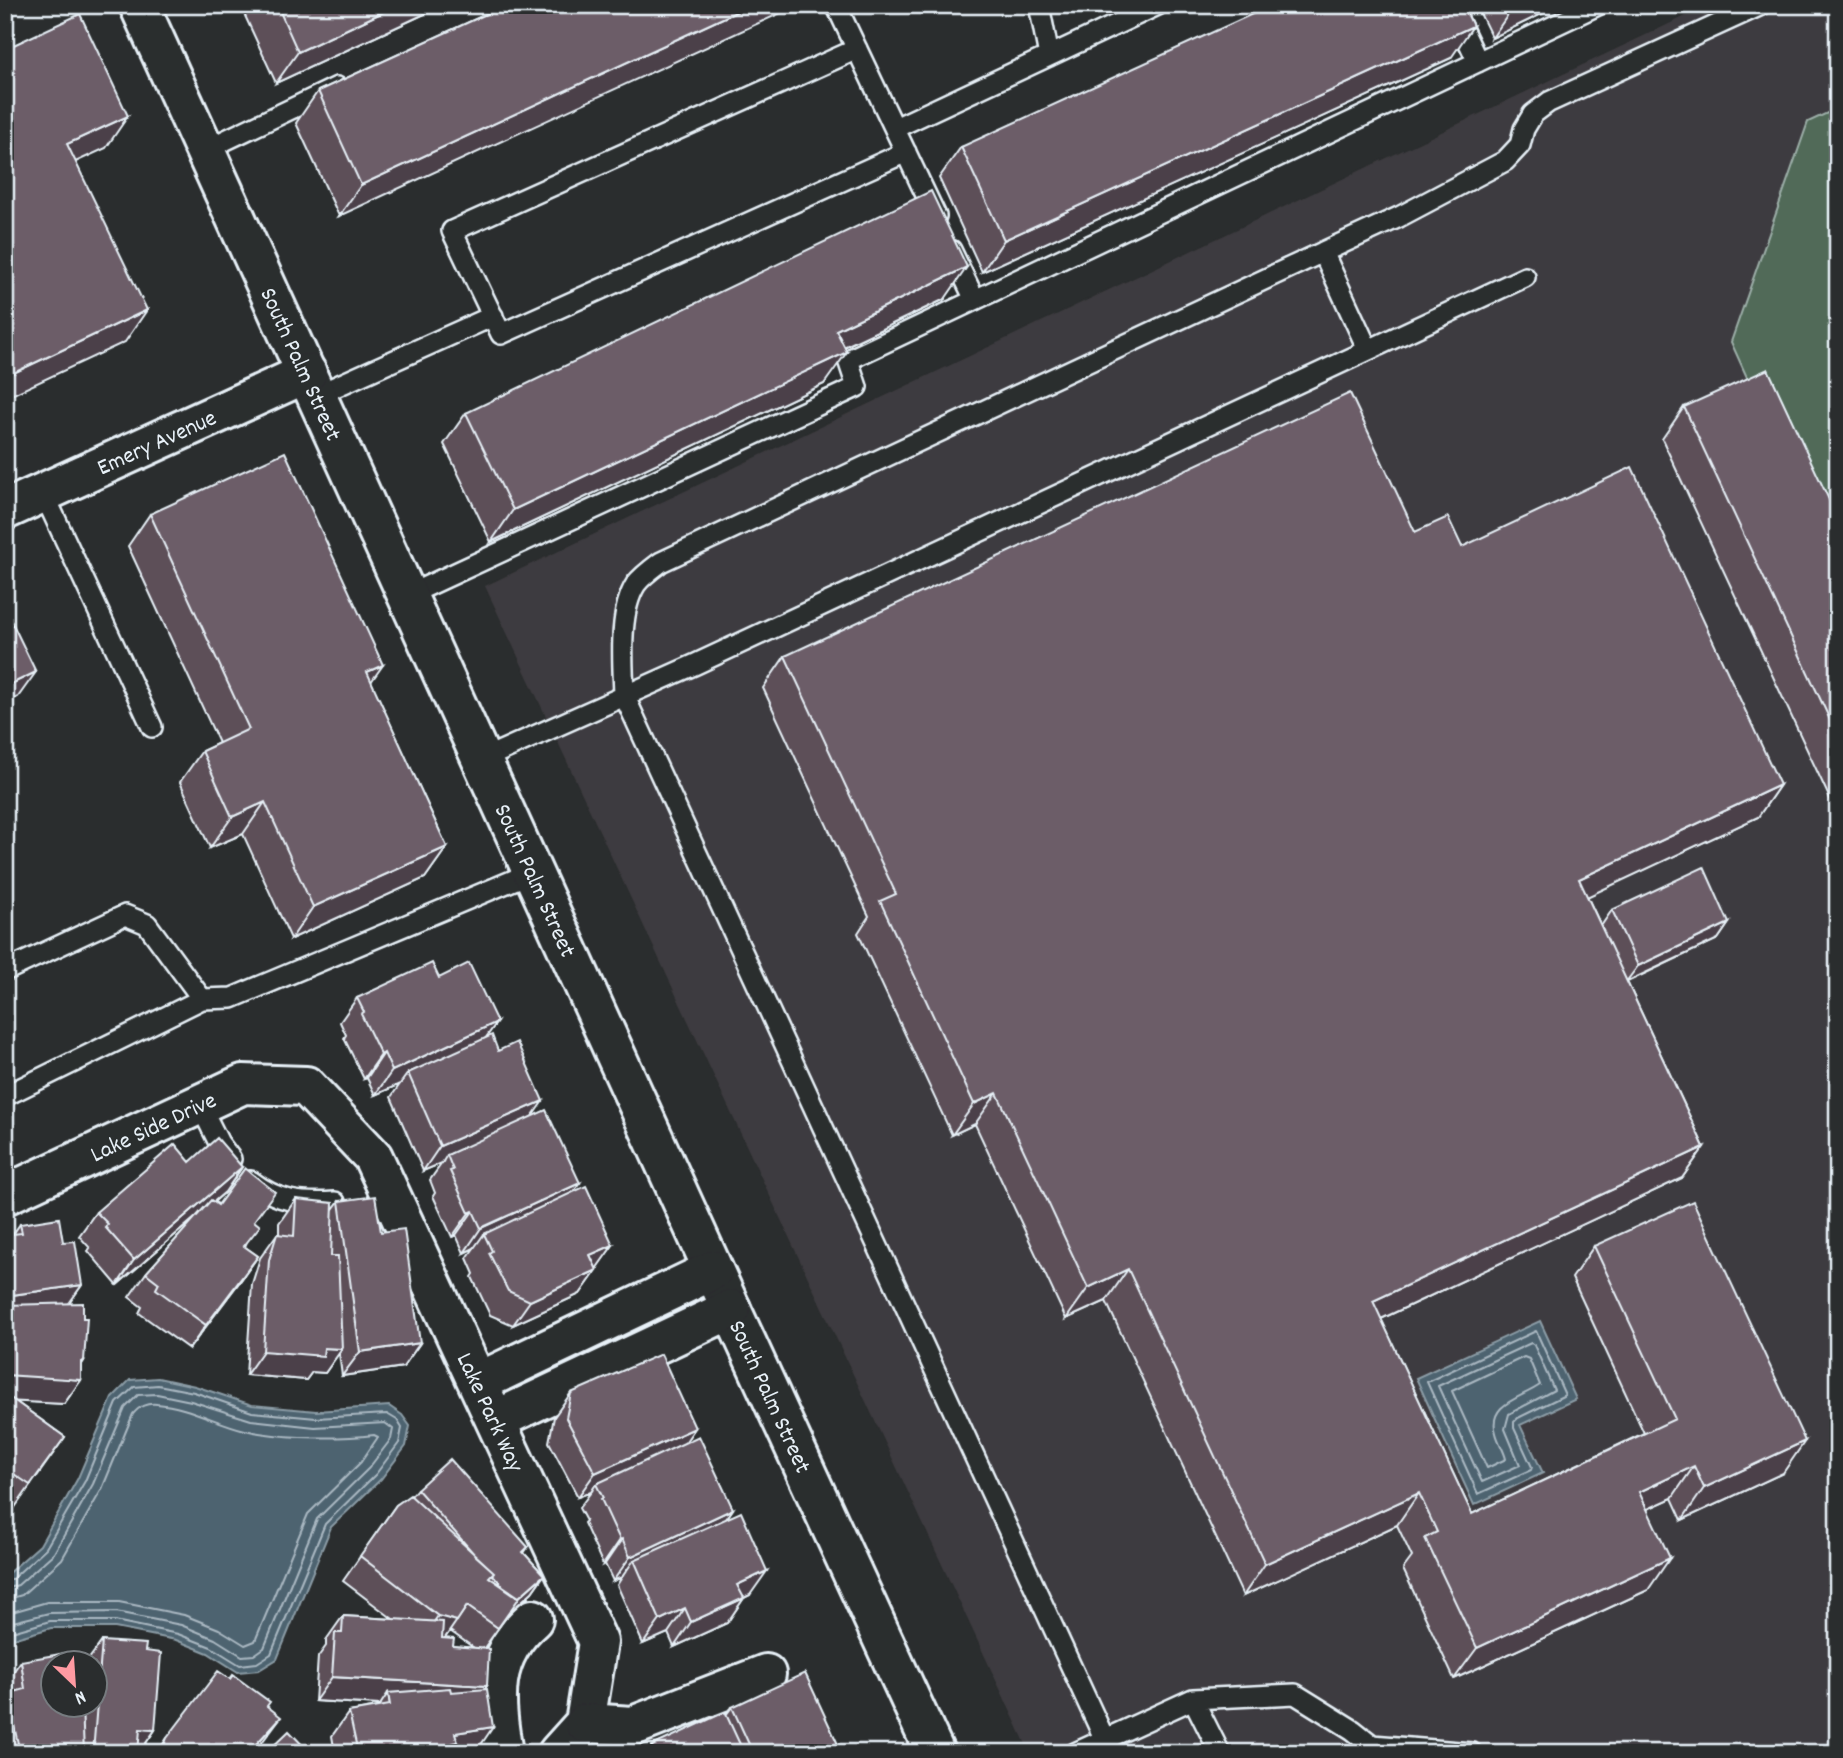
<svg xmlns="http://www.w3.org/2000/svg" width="1843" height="1758" font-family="Dekko,sans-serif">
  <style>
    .built { fill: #3e3b3f }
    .green { fill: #516b59; stroke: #9caea8; stroke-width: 2 }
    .water { fill: #4d6370; stroke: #8b9ca6; stroke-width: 2 }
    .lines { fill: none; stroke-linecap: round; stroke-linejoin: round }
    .shore { stroke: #aab8c2; stroke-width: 2 }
    .service-casing { stroke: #e8f1f8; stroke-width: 24 }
    .minor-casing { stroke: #e8f1f8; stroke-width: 44 }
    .service { stroke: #2a2d2e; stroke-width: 19 }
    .minor { stroke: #2a2d2e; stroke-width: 38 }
    .wall { fill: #5d5059; stroke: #e8f1f8; stroke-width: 2; fill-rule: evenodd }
    .shaded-wall { fill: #4c4149; stroke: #e8f1f8; stroke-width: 2 }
    .building { fill: #6c5d68; stroke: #e8f1f8; stroke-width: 2 }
    .labels { text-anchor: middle; stroke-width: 5; stroke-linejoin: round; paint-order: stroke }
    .street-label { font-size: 24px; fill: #e8f1f8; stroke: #2a2d2e }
  </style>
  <rect width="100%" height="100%" fill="#2a2d2e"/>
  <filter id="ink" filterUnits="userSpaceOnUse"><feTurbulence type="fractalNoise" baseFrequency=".0143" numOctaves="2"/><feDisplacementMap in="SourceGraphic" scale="14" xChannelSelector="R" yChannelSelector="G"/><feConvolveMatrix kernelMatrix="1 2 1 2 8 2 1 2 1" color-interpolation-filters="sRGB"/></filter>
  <g filter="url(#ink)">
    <path class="built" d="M1709,5h129v1748h-808l-545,-1167z"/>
    <path class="green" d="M1838,108v471l-107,-237 77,-220z"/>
    <path class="water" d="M1540,1321l36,78 -56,26 23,48 -69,32 -58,-127z
      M158,1378l37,8 57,19 64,6 73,-5 13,9 8,11 -4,20 -25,33 -50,48 -54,132 -18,11 -21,2 -30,-19 -32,-13 -61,-12h-64l-46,13v-65l35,-31 38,-67 34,-80 18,-18z"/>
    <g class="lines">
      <path class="shore" d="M1536,1331l29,64 -47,23 -4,4v6l18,39 -1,3 -53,24 -51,-112z
        M1531,1343l3,2 20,45 -45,24 -4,15 15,36 -38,17 -44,-96z
        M1524,1357l5,2 11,26c-18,13 -53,18 -44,48 2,9 8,17 10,26l-19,9 -35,-77z
        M5,1580l7,-1 34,-31 39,-67 32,-78 17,-16 24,-2 36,7 58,20 64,6 71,-4 10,6 5,8 -3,15 -23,31 -51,50 -54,130 -14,9 -17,2 -29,-18 -33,-13 -63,-13h-65l-45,13
        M5,1589l13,-4 36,-32 39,-69 32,-76 13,-13 19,-1 34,7 60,19 64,7 70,-4 8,6 -2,10 -22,29 -52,51 -53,129 -10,7 -12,1 -27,-17 -34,-14 -65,-13 -67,1 -44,11
        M5,1600l17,-5 40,-36 40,-70 31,-75c7,-8 13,-11 24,-10 30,2 59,19 88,26 35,9 94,9 129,5l4,2 -17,25 -53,52 -53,127 -10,4 -26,-16 -35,-14 -65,-13h-72l-42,12"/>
      <g class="service-casing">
        <path id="service" d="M836,5l100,211
          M1039,5l10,51
          M1451,5l27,57
          M857,49l-405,182 49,103 405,-182
          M895,128l263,-123
          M205,150l132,-63
          M951,250l24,50
          M1368,350l-45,-98 76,-35 106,-56 15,-16 4,-16 9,-15 16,-12 212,-97
          M317,395l176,-79
          M43,492l109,235
          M408,595l449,-208 -9,-27 750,-355
          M483,759l213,-95 829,-387
          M5,971l120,-56 22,9 55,75
          M5,1096l197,-97 30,-1 301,-126
          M200,1105l19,38 12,16
          M251,1181c27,21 50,23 84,21
          M1193,1699l27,54
          M1075,1753l118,-54 102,-5 58,36 19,15 100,8
          M1111,1753l-487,-1058c-1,-32 -6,-83 12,-111 6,-8 17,-16 25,-22l662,-310"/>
      </g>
      <g class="minor-casing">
        <g id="minor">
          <path id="s1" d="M139,5l592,1304 204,444"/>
          <path id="s2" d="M5,510l302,-137"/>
          <path id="s3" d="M5,1195l238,-111 63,2 67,71 225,485 -13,81 -27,30"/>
          <path d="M479,1382l234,-112"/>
          <path d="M496,1420l235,-111"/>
          <path d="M585,1723l48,3 133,-52"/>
          <path d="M503,1753c-9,-53 -14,-96 30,-134"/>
        </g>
      </g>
      <use href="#service" class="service"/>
      <use href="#minor" class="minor"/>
    </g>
    <path class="wall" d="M240,5h204l-168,78z
      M506,5l-167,211 -43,-93 22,-32z
      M1476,5h84l-68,33z
      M1451,58l-469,214 -43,-94 22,-31z
      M945,299l-101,48 -20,37 -333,158 -47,-98 22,-31z
      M1684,407l154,112v297l-176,-377z
      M150,514l221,168 76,165 -22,31 -134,61 -48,-105 -33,14 -30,-66 22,-31 17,-8 -91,-197z
      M1415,532l47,15 318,238 -22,32 -171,79 14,30 11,-16 117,13 -11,16 -91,43 77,165 -22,31 -301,141 91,195 172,-81 -72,-155 22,-32 189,227 -101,47 -10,-22 -25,11 1,81 -194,89 -51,-110 9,-12 -15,-32 -154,71 -137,-295 -40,18 -91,-195 -23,11 -94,-202 11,-17 -106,-228 22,-32z
      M439,978l58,44 -11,15 12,14 76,141 39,53 -17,23 1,2 -17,24 -67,31 -23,-10 -18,-38 2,-3 -7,-16 7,-10 -10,5 -8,-18 -4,2 -19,-41 2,-3 -5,-13 12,-17 -19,8 -32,-74 9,-13 -25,11 -8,-17 -3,1 -20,-41 2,-3 -6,-13 17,-24z
      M190,1162l52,5 -17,25 -11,10 40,19 -9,26 13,9 -17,24 -52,69 -50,-36 3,-6 -13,-10 17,-24 52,-58 -81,70 -29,-34 2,-3 -11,-12 17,-24z
      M296,1199l37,10 6,-8 42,31 39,111 -17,24 -61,9 -3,-23 -14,20 -13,-1 -6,8 -60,-5 6,-91 8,-26 17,-24h2v-11z
      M20,1224l43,18 19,43 -13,18 14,15 1,43 -3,5v14l-17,24 -49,-3 50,36 -52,73 -8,-6v-269l8,-1z
      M571,1393l124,35 -10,14 48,67 -6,9 23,77 -6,3 -17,25 -53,24 -6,-14 -25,11 -26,-59 5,-8 -9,4 -8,-17 -2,1 -19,-42 2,-2 -7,-13 12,-16 -13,5 -29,-55 5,-25z
      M417,1489l111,58 -4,6 20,22 -12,17 -22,20 -26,36v42l-8,62 -8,1h-133l-3,-17 17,-24 29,-5 2,-2 -65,-4 3,-44 8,-11v-6l17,-24 50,3 -50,-38 53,-76 15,-9zM450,1631l24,17 -21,-2 -8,-8z
      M102,1641l43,10 10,79 -16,23h-134v-70l16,-22 31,44h42v-42h-8z
      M267,1706l-4,35 -10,12h-96l10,-15z
      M732,1707l110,46h-195l5,-7 74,-31z"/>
    <path class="shaded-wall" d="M398,5h46l-168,78 22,-31z
      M751,5h47l-459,211 22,-31z
      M1516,5h44l-68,33 22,-32z
      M1473,26l-22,32 -469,214 22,-32z
      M128,116l-22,32 -61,28 22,-32z
      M967,267l-22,32 -131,62 22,-31z
      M147,310l-22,32 -120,56v-21z
      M847,352l-23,32 -333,158 22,-32z
      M383,665l-22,31 6,-24z
      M36,672l-18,25 -13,6v-16z
      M1780,785l-22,32 -201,94 22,-32z
      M265,802l-22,32 -33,14 22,-31z
      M447,847l-22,31 -134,61 22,-32z
      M1729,923l-11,16 -92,43 12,-16z
      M497,1022l-17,24 -72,27 -8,11 -25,11 17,-24z
      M384,1053l-17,25 -3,1 17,-24z
      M997,1093l-22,31 -23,11 22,-31z
      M543,1101l-17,24 -79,30 -5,8 -19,8 17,-25z
      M1704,1147l-22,31 -331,155 22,-32z
      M242,1167l-17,25 -108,93 17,-25z
      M580,1183l-17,24 -79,27 -10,14 -10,5 17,-25z
      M473,1211l-17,24 -4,2 17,-24z
      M613,1245l-17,24 -6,-14z
      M258,1256l-17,24 -52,69 17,-24z
      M1128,1269l-22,32 -40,18 22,-31z
      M597,1270l-17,24 -67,31 17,-24z
      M82,1285l-17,24 -60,9v-22z
      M420,1343l-17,24 -61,9 18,-24z
      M324,1348l18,1 -17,24 -13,-1 -6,8 -60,-5 17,-24z
      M84,1361l-13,18 10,1 -17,24 -59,-3v-26z
      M695,1428l-17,25 -82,31 -5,8 -13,5 17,-24z
      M1805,1441l-22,32 -101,47 22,-32z
      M1694,1466l-22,32 -55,25 22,-31z
      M1419,1493l-22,32 -154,71 22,-32z
      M733,1509l-17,24 -82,27 -12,17 -9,4 17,-24z
      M622,1539l-17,25 -2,1 17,-25z
      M1670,1558l-22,32 -194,89 23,-31z
      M767,1571l-17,24 -30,14 17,-24z
      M544,1575l-12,17 -28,25 11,-16z
      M744,1598l-17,25 -53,24 17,-25z
      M467,1606l-27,39 -19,-5 17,-24z
      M685,1608l-17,25 -25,11 17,-24z
      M332,1677l155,9 -17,24 -80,-5 -2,-12 -8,12 -65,-4z
      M281,1717l-18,24 -10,12h-5z
      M493,1727l-17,25 -8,1h-27l14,-20z
      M140,1729l15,1 -16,23h-16z"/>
    <path class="building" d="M277,5h121l-100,47z
      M506,5h245l-390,180 -43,-94z
      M1272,5h191l10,21 -469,214 -43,-93z
      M80,14l48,102 -61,28 80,166 -142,67v-328z
      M931,191l36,76 -131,63 11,22 -334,158 -47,-97z
      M1768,369l70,150v218l-154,-330z
      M1350,393l65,139 33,-15 14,30 170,-80 148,318 -201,94 125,268 -331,154 99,213 203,-95 -81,-173 99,-45 112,240 -101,47 -10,-22 -55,26 31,66 -193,90 -52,-110 12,-6 -18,-39 -154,71 -137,-295 -40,19 -91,-195 -23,11 -94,-203 16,-7 -111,-238z
      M285,452l98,213 -16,7 80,175 -134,60 -48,-105 -33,15 -30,-66 47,-22 -99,-215z
      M5,608l31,64 -31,15z
      M1704,867l25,56 -91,43 -26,-56z
      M432,963l7,15 30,-15 28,59 -105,49 -8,-18 -3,2 -20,-41 3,-2 -7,-14z
      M492,1035l6,16 19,-9 26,59 -103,45 -32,-73z
      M546,1110l34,73 -99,45 -8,-17 -4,2 -19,-42 3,-1 -6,-15z
      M217,1138l25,29 -108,93 -29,-33 3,-3 -12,-12 79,-68 15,18z
      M245,1168l30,24 -21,29 6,5 -16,20 14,10 -52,69 -50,-36 3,-6 -13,-10 65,-73 7,5z
      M586,1186l27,59 -23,10 7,15 -67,31 -22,-10 -19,-38 3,-2 -8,-17z
      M375,1196l6,36 23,-3 16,114 -60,9 -21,-151z
      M296,1199l37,4 -2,53h7l4,93 -18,-1 -1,8 -60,-5 6,-91 8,-26 17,2z
      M59,1218l4,24 12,-1 7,44 -77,11v-61l17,-2 -2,-9z
      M83,1303v15h4l-3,43 -3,1v18l-76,-5v-70z
      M661,1354l34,74 -100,45 -29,-55 5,-25z
      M5,1394l60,43 -35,48 -25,-17z
      M699,1436l34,73 -103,48 -8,-18 -2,1 -19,-41 2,-1 -7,-14z
      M450,1459l78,88 -5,5 21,23 -25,22 -16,-11 -11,-12 2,-2 -19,-17 -58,-66z
      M410,1495l84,77 -5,5 30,21 -21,30 -31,-22 -10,15 -19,-5 -78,-60 36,-51z
      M741,1512l26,59 -30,14 7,13 -53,24 -6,-14 -25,12 -26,-60z
      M343,1616l100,6 -1,16 12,1 -1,7 36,3 -2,37 -155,-9 3,-44h7z
      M102,1641l44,3 -1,7 16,2 -6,77 -15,-1 -2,24h-45z
      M66,1653l1,10h-15v42h30l2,48h-64l-13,-59 18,-5 -4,-28z
      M218,1671l12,8 3,-4 37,27 -3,4 14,11 -33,36h-87l6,-15z
      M805,1673l37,80h-89l-21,-46z
      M450,1688l1,4 36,-3 6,38 -38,6 3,9 -5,1 2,10h-97l-9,-41 41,-7 -2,-12z
      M725,1712l19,41h-89l-3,-7z
      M289,1731l21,22h-44z"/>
  </g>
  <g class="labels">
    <g class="street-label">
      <text dy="8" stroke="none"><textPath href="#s1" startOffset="394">South Palm Street</textPath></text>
      <text dy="8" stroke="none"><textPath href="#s2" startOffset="166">Emery Avenue</textPath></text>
      <text dy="8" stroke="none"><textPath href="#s1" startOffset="961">South Palm Street</textPath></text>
      <text dy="8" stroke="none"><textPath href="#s3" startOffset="163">Lake Side Drive</textPath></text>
      <text dy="8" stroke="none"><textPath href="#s1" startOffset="1528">South Palm Street</textPath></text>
      <text dy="8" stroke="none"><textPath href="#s3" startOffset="704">Lake Park Way</textPath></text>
    </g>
  </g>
  <rect width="1843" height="1758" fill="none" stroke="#2a2d2e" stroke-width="28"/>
  <rect x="14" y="14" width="1815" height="1730" fill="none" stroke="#e8f1f8" stroke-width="2.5" filter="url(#ink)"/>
  <g transform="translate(74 1684) rotate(155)"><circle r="33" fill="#2a2d2e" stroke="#767b7f" stroke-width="2"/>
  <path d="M0-5L12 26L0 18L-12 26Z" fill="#ff9aa2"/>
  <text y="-10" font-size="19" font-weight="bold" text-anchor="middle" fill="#e8f1f8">N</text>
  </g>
</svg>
